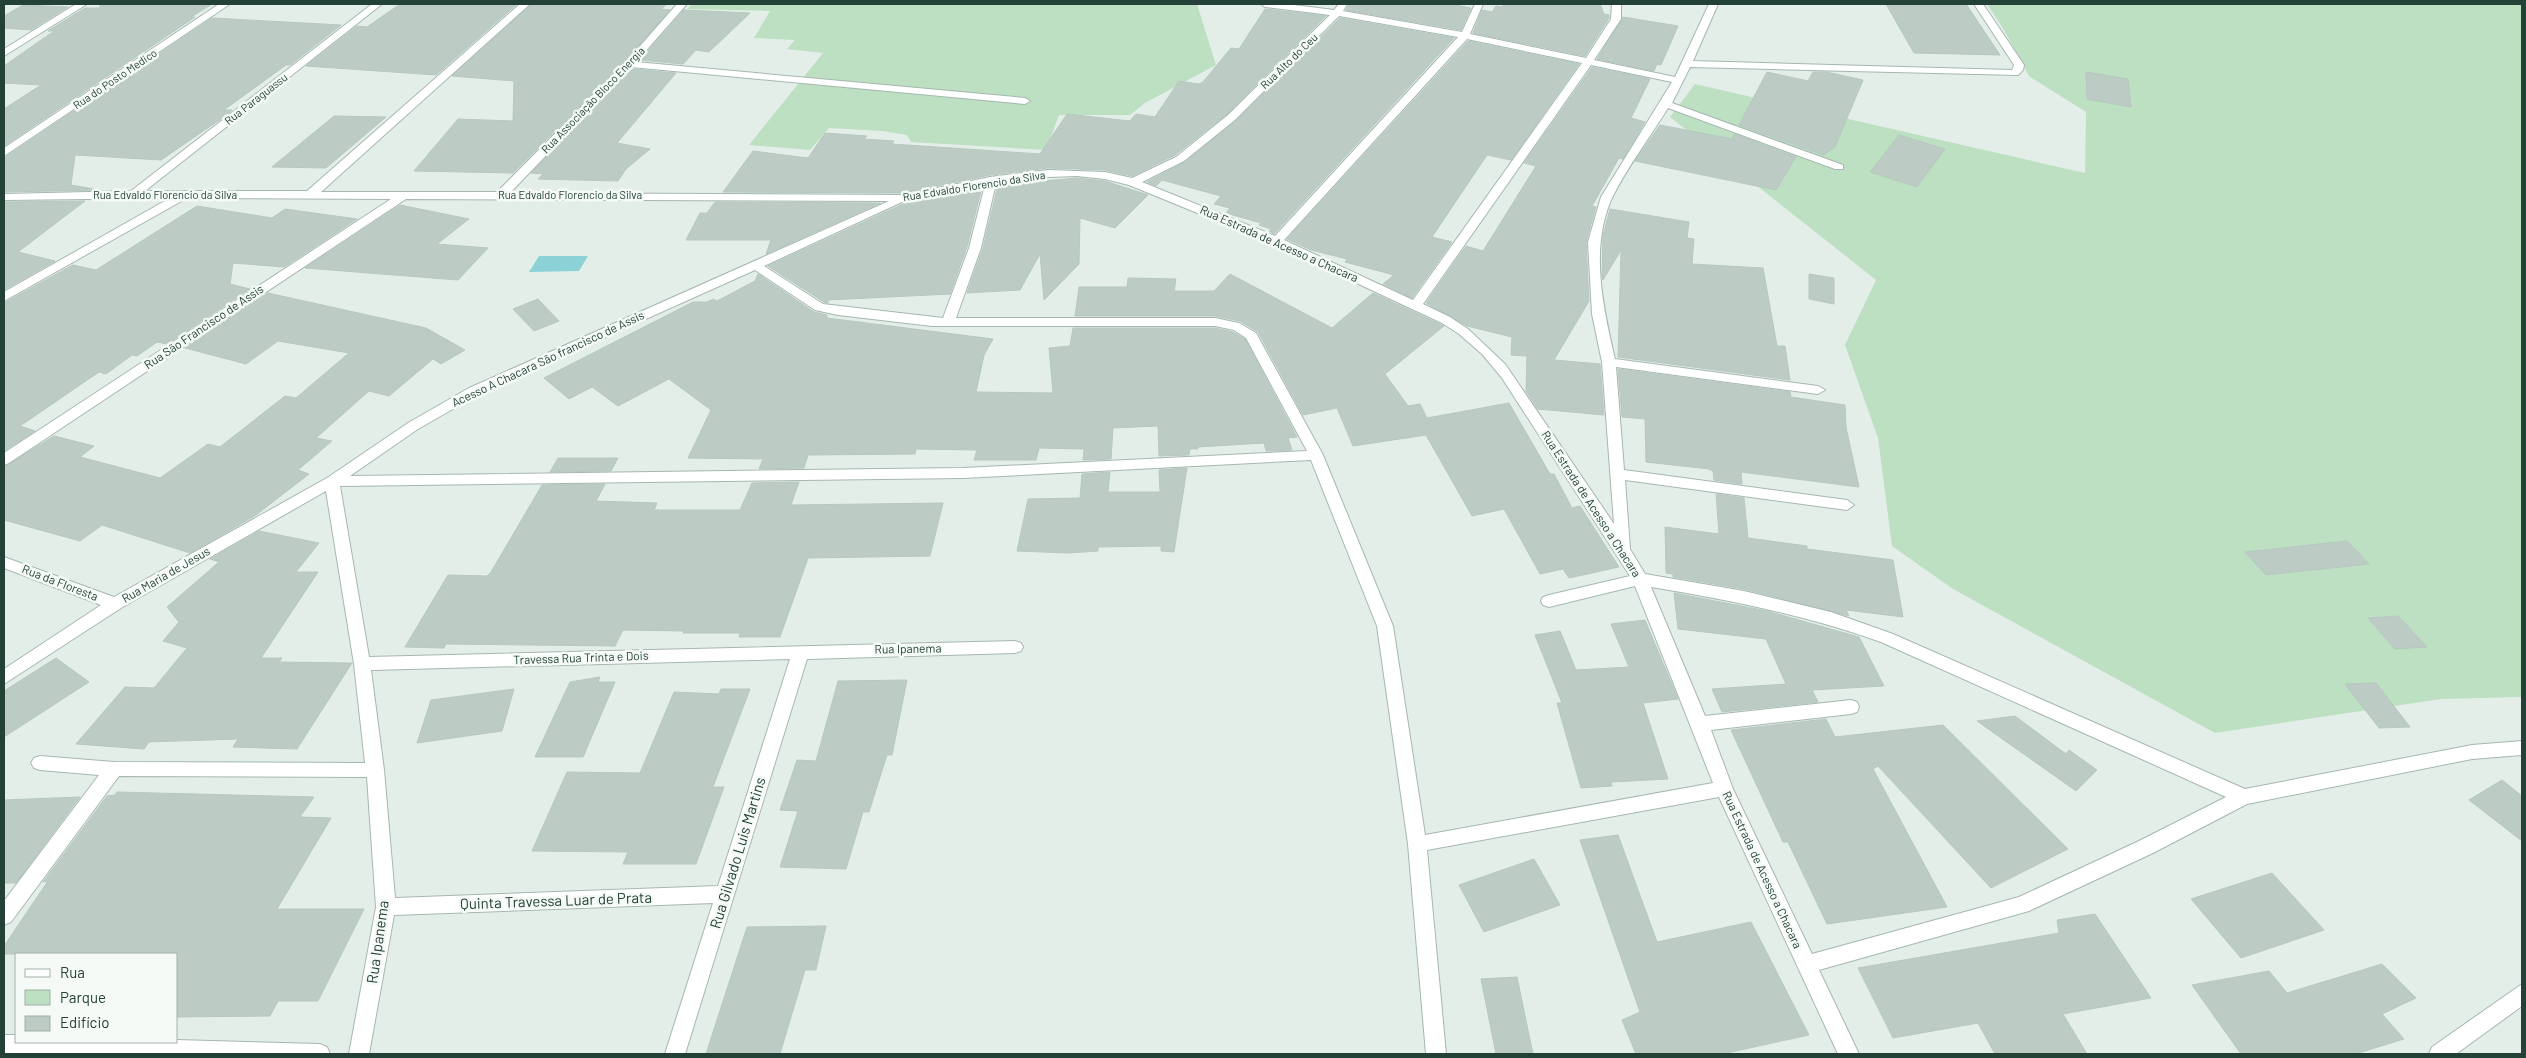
<svg xmlns="http://www.w3.org/2000/svg" width="2526" height="1058" font-family="Barlow,sans-serif">
  <style>
    .green { fill: #bde0c3 }
    .water { fill: #8bd1d5 }
    .building { fill: #bcccc4; stroke: #b6c8bf }
    .lines { fill: none; stroke-linecap: round; stroke-linejoin: round }
    .street-casing { stroke: #a6b7b0; stroke-width: 2 }
    .street { fill: #fff; fill-rule: evenodd }
    .labels { text-anchor: middle; stroke-width: 5; stroke-linejoin: round; paint-order: stroke }
    .far-street-label { font-size: 11px; fill: #234136; stroke: #f5faf7 }
    .street-label { font-size: 12px; fill: #234136; stroke: #f5faf7 }
    .near-street-label { font-size: 15px; fill: #234136; stroke: #f5faf7 }
  </style>
  <rect width="100%" height="100%" fill="#e4eee9"/>
  <path class="green" d="M692,4h505l19,61 -71,38 -15,12h-71l-13,35 -135,-8 -4,-7 -25,-4 -53,-3 -19,22 -61,-5 74,-92 -36,-4 8,-9 -41,-2 16,-27 -83,-2z
    M1987,4h535v693l-81,2 -226,34 -262,-144 -61,-43 -14,-108 -33,-93 31,-65 -206,-163 25,-33 390,89 1,-61 -57,-36 -25,-46z"/>
  <path class="water" d="M539,256h49l-9,15 -50,1z"/>
  <path class="building" d="M100,4h112l-21,13h4l-191,129v-37l37,-24 -37,-2v-17l50,-35h-6l37,-23h15z
    M400,4h117l-81,71 -130,-9 51,-40 10,1z
    M532,4h135l-6,5 9,1 -45,51 -112,112 -99,-2 44,-52 55,2 1,-40 -62,-5z
    M1349,4h102l20,4 -10,22 -115,-20z
    M1504,4h96l4,10 5,1v3l-24,38 -112,-23 9,-23 10,2 4,-6 6,1z
    M1886,4h80l34,51 -86,-2z
    M23,5l45,2 -37,23 -27,-2v-12z
    M1265,9l61,7 -99,98 -52,41 -43,21 -27,-6 -57,-2 -58,7 -85,18 -182,-1 30,-41 55,7 17,-25 42,3 -3,3 30,2 -2,3 148,10 27,-40 63,7 6,-7 19,3 24,-36 20,3 4,-2 28,-34 8,1z
    M684,10l66,3 -41,39 -13,-2 -13,14 -43,-4z
    M1623,17l55,9 -17,39 -4,-1 -3,7 -57,-12z
    M212,18l129,7 -51,40h-4l-62,45h8l-4,4 -67,46 -86,-5 -4,30 29,5 -96,2v-34z
    M1340,18l114,20 -180,196 -5,-3 2,-2 -12,-4 2,-2 -35,-10 4,-5 -16,-4 7,-8 -59,-16 -6,6 -9,-4 38,-20 52,-42z
    M1468,41l111,23 -68,96 -24,-5 -55,82 20,5 -40,56 -29,-14 11,-9 -49,-13 2,-3 -36,-9 -24,-11z
    M1592,67l58,12 -19,39 14,4 -22,37 -4,-1 -27,48 4,1 -10,35 3,59 -35,59 46,4 4,51 -66,-6 -12,-18 1,-35 -16,-1 1,-18 -45,-11 -41,-23 40,-57 17,5 53,-85 -12,-3z
    M632,69l44,4 -59,70 33,6 -24,20 -8,12 -80,-2 5,-5 -12,-1z
    M1767,72l41,9 5,-9h13l37,8 -28,67 -11,8 -85,-30z
    M2086,72l42,7 3,28 -44,-8z
    M334,116l52,1 -60,51 -54,-1z
    M1660,125l72,14 2,-5 62,23 -20,33 -141,-29z
    M1899,135l46,14 -28,38 -47,-15z
    M1077,178l28,3 43,14 -33,33 -35,-10 -1,46 -35,36 -4,-46 -20,36 -53,3 16,-45 15,-63z
    M982,187l-15,60 -17,47 -122,6v3l-4,-1 -56,-36 137,-63z
    M85,201l-67,51 37,9 -51,29v-88z
    M715,202l165,1 -114,51 5,-14h-85l14,-27h7z
    M400,205l69,14 -32,25 51,4 -30,32 -153,-12z
    M197,206l75,12 13,-9 72,10 -73,48 -51,-4 -3,21 20,5 -83,55 -10,-2 -20,14 -5,-1 -26,19 -7,-2 -79,54 15,5 -31,20v-148l69,-38 23,5z
    M1610,209l79,13 -2,16 7,1 -2,25 71,4 14,78h8l5,34 -172,-23 3,-107 -18,30 -1,-3 1,-41z
    M758,274l56,38 13,3v3l166,21 -9,16 -8,37 77,1 -4,-45 21,-2 3,-18h142l18,4 12,7 52,98 -9,1 4,12 -26,1 -2,-8 -66,4v2h-8l-1,6 -30,1 -1,-30 -45,2 -2,31 -28,1 1,-11 -45,-1 -3,12h-62l3,-10 -61,-1 -1,5 -107,1 -4,13 -45,1 4,-10 -75,-1 23,-48 -42,-31 -51,27 -26,-19 -23,12 -25,-21 149,-76h14l6,-3 4,2 38,-20z
    M1230,274l102,54 41,-35 71,33 -59,48 23,32 12,-2 7,14 82,-15 41,71h4l18,34 8,-2 39,61 -50,11 -6,-9 -23,5 -36,-65 -32,7 -46,-81 -73,11 -16,-38 -34,7 -45,-83 -18,-11 -25,-5h-140l4,-29h48l1,-9 48,1 -2,12h40z
    M1809,274l25,4v26l-25,-5z
    M268,293l158,35 39,22 -24,14 -8,-5 -44,37 -20,-5 -53,47 16,3 -34,29 11,4 -53,41 -66,38 -88,-28 -22,16 -76,-21v-53l50,-31 40,10 -14,11 80,21 48,-34 12,3 65,-51 11,2 53,-45 -71,-12 -32,23 -61,-16z
    M538,299l21,22 -25,10 -21,-22z
    M1618,369l172,23 1,5 54,8 1,22 13,60 -118,-15 1,12 -28,-4 -1,-9 -4,-2 -63,-7 -1,-43 -23,-2z
    M558,458h60l-7,13 -61,1z
    M1187,468l-13,84 -13,-1v-5l-63,1v4l-30,2 -51,-2 11,-52 52,-1 2,-24 28,-2 -2,20h52l-1,-22z
    M799,482l-8,23 152,-2 -13,53 -122,2 -28,79h-41l1,-4h-57l1,-2 -61,-1 -8,16 -169,-2 -2,4 -39,-1 43,-72 39,1 4,-4 51,-87 63,-1 -9,17 61,2 -3,7h86l12,-27z
    M1716,494l28,4 4,40 59,8v3l86,11 10,57 -57,-7 3,6 -105,-27 -71,-12v-3l-7,-1 -1,-46 54,7z
    M259,531l60,12 -23,29h22l-57,86h21l-3,4 73,1 -55,86 -64,-2 5,-8 -89,3 -5,7 -68,-5 49,-57 29,1 33,-40 -24,-7 16,-19 -12,-15 52,-45 -9,-3z
    M2347,541l22,23 -103,11 -21,-23z
    M1674,593l93,18 92,26 25,49 -72,4 6,12 -96,10 -10,-23 74,-5 -20,-45 -88,-10z
    M2398,616l29,31 -32,2 -27,-31z
    M1645,620l33,79 -35,4 25,76 -57,3 1,4 -31,2 -24,-85h5l-27,-68 25,-4 16,39 53,-3 -18,-43z
    M56,658l33,24 -85,55v-46z
    M600,677l-2,5h17l-32,75h-48l35,-75z
    M907,680l-15,75h-5l-18,57h-6l-17,57 -66,-2 18,-56 -18,-1 17,-50 19,1 22,-80z
    M2376,683l34,44 -31,1 -34,-44z
    M514,689l-12,42 -85,12 14,-43z
    M721,689h29l-37,98h11l-28,77h-73l5,-12 -96,-1 35,-79 73,1 34,-81 45,2z
    M2015,716l51,38 3,-4 28,20 -21,21 -99,-70z
    M1826,719l9,18 108,-12 125,124 -77,39 -113,-122 -5,3 74,138 -120,17 -39,-82h-5l-52,-112z
    M2502,780l20,16v45l-53,-41z
    M117,792l197,5 -14,20 31,1 -54,91h87l-46,92h-40l-8,15 -94,1v-63h-172v-8l44,-65 -5,1 64,-86 8,-1z
    M80,797l-64,86h-12v-83z
    M1618,835l39,107 94,-20 58,113 -87,19h-86l-14,-34 18,-8 -60,-172z
    M1534,859l26,46 -76,27 -25,-47z
    M2272,873l52,57 -83,28 -50,-59z
    M2095,914l56,84 -88,16 24,40h-92l-17,-31 -85,15 -35,-70 201,-35 -2,-13z
    M826,926l-10,44h-11l-25,84h-74l41,-127z
    M2382,964l34,34 -34,16 22,25 -49,15h-114l-49,-69 77,-14 18,22z
    M1517,977l16,77h-37l-15,-75z"/>
  <g class="lines">
    <g class="street-casing">
      <path id="street" d="M76,4h11l-83,52v-7z
        M219,4h11l-226,152v-8z
        M372,4h10l-237,187h162l213,-187h10l-209,188h176l129,-130 51,-58h10l-51,58 389,36 5,3 -5,3 -394,-37 -121,126 395,2 85,-18 58,-7 57,2 27,6 44,-21 52,-42 102,-100 -65,-8 -4,-3h25l48,6 5,-6h8l-4,7 119,21 13,-28h8l-13,30 116,24 25,-39 1,-15h9v15l-27,41 81,17 34,-73h9l-25,57 319,9 2,-5 -40,-61h9l41,61 -1,5 -5,5 -328,-8 -18,36 171,62v4h-8l-167,-61c-18,29 -40,58 -55,88 -24,50 -10,112 2,163l203,27 7,4 -7,4 -202,-27 8,103 223,30 7,5 -7,5 -222,-30 5,69 15,25 99,17 87,21 62,22 352,155 227,-44 50,-4v14l-50,4 -225,45 -94,49 -124,58 -210,59 40,84h-21l-119,-257 -292,53 19,204h-20l-18,-210 -31,-218 -66,-166 -348,18 -623,8 29,171 646,-16 6,2 2,4 -2,4 -6,2 -208,6 -122,395h-20l48,-151 -319,12 -25,139h-20l27,-147 -9,-130 -248,-1 -108,146 -7,3v-24l95,-126 -59,-5 -6,-2 -3,-5 3,-5 6,-2 74,6 251,1 -11,-99 -28,-173 -205,117 -117,76v-15l97,-64 -97,-37v-11l110,40 213,-119 81,-55 61,-35 420,-187 -483,-2 -397,264 -5,2v-12l387,-254 -204,-1 -183,103v-9l166,-94 -166,2v-6l127,-3zM1339,16l119,21 -183,199 -133,-54 42,-21 52,-42zM1467,39l115,24 -169,237 -129,-60zM1591,65l81,17 -71,115 -13,45 4,72 10,48 12,162 -109,-160 -37,-35 -18,-12 -27,-13zM1077,176l28,3 24,6 144,59 169,79 17,11 23,20 20,24 128,198 -81,19 -6,2 -2,4 2,4 6,2 86,-21 78,197 -288,52 -32,-209 -70,-171 -67,-122 -17,-10 -24,-5h-259l25,-70 15,-65 52,-6zM985,185l-16,63 -26,70 -120,-14 -59,-38 140,-65zM755,270l60,40 23,5 94,11h283l19,4 12,8 61,113 -344,17 -613,8 68,-47 61,-35zM1651,587c79,13 154,28 230,55l345,155 -87,44 -120,56 -207,57 -79,-165 -22,-59 140,-16 6,-2 2,-5 -2,-5 -6,-2 -146,16zM790,659l-72,227 -323,12 -11,-128 -13,-100z
        M2522,984v22l-66,48h-27l3,-7z
        M4,1035h12v7h160v-2l144,4 7,3 3,7h-326z"/>
    </g>
    <use href="#street" class="street"/>
  </g>
  <g class="labels">
    <g class="far-street-label">
      <text transform="translate(1289 61) rotate(-44)" y="4">Rua Alto do Ceu</text>
      <text transform="translate(115 79) rotate(-34)" y="4">Rua do Posto Medico</text>
      <text transform="translate(256 99) rotate(-38)" y="4">Rua Paraguassu</text>
      <text transform="translate(593 100) rotate(-46)" y="4">Rua Associação Bloco Energia</text>
      <text transform="translate(974 186) rotate(-9)" y="4">Rua Edvaldo Florencio da Silva</text>
      <text x="165" y="199">Rua Edvaldo Florencio da Silva</text>
      <text x="570" y="199">Rua Edvaldo Florencio da Silva</text>
    </g>
    <g class="street-label">
      <text transform="translate(1279 244) rotate(24)" y="4">Rua Estrada de Acesso a Chacara</text>
      <text transform="translate(204 327) rotate(-34)" y="4">Rua São Francisco de Assis</text>
      <text transform="translate(548 359) rotate(-25)" y="4">Acesso A Chacara São francisco de Assis</text>
      <text transform="translate(1591 504) rotate(57)" y="4">Rua Estrada de Acesso a Chacara</text>
      <text transform="translate(166 575) rotate(-30)" y="4">Rua Maria de Jesus</text>
      <text transform="translate(60 583) rotate(21)" y="4">Rua da Floresta</text>
      <text transform="translate(908 649) rotate(-1)" y="4">Rua Ipanema</text>
      <text transform="translate(581 658) rotate(-2)" y="4">Travessa Rua Trinta e Dois</text>
      <text transform="translate(1762 870) rotate(65)" y="4">Rua Estrada de Acesso a Chacara</text>
    </g>
    <g class="near-street-label">
      <text transform="translate(738 853) rotate(-73)" y="5">Rua Gilvado Luis Martins</text>
      <text transform="translate(556 901) rotate(-2)" y="5">Quinta Travessa Luar de Prata</text>
      <text transform="translate(378 942) rotate(-82)" y="5">Rua Ipanema</text>
    </g>
  </g>
  <rect width="2526" height="1058" fill="none" stroke="#234136" stroke-width="10"/>
  <rect x="15" y="953" width="162" height="90" fill="#f5faf7" stroke="#a1b0aa"/>
  <rect x="25" y="969" width="25" height="8" fill="#ffffff" stroke="#a1b0aa"/>
  <text x="60" y="978" font-size="15" fill="#234136">Rua</text>
  <rect x="25" y="990" width="25" height="15" fill="#bde0c3" stroke="#a1b0aa"/>
  <text x="60" y="1003" font-size="15" fill="#234136">Parque</text>
  <rect x="25" y="1016" width="25" height="15" fill="#bcccc4" stroke="#a1b0aa"/>
  <text x="60" y="1028" font-size="15" fill="#234136">Edifício</text>
</svg>
